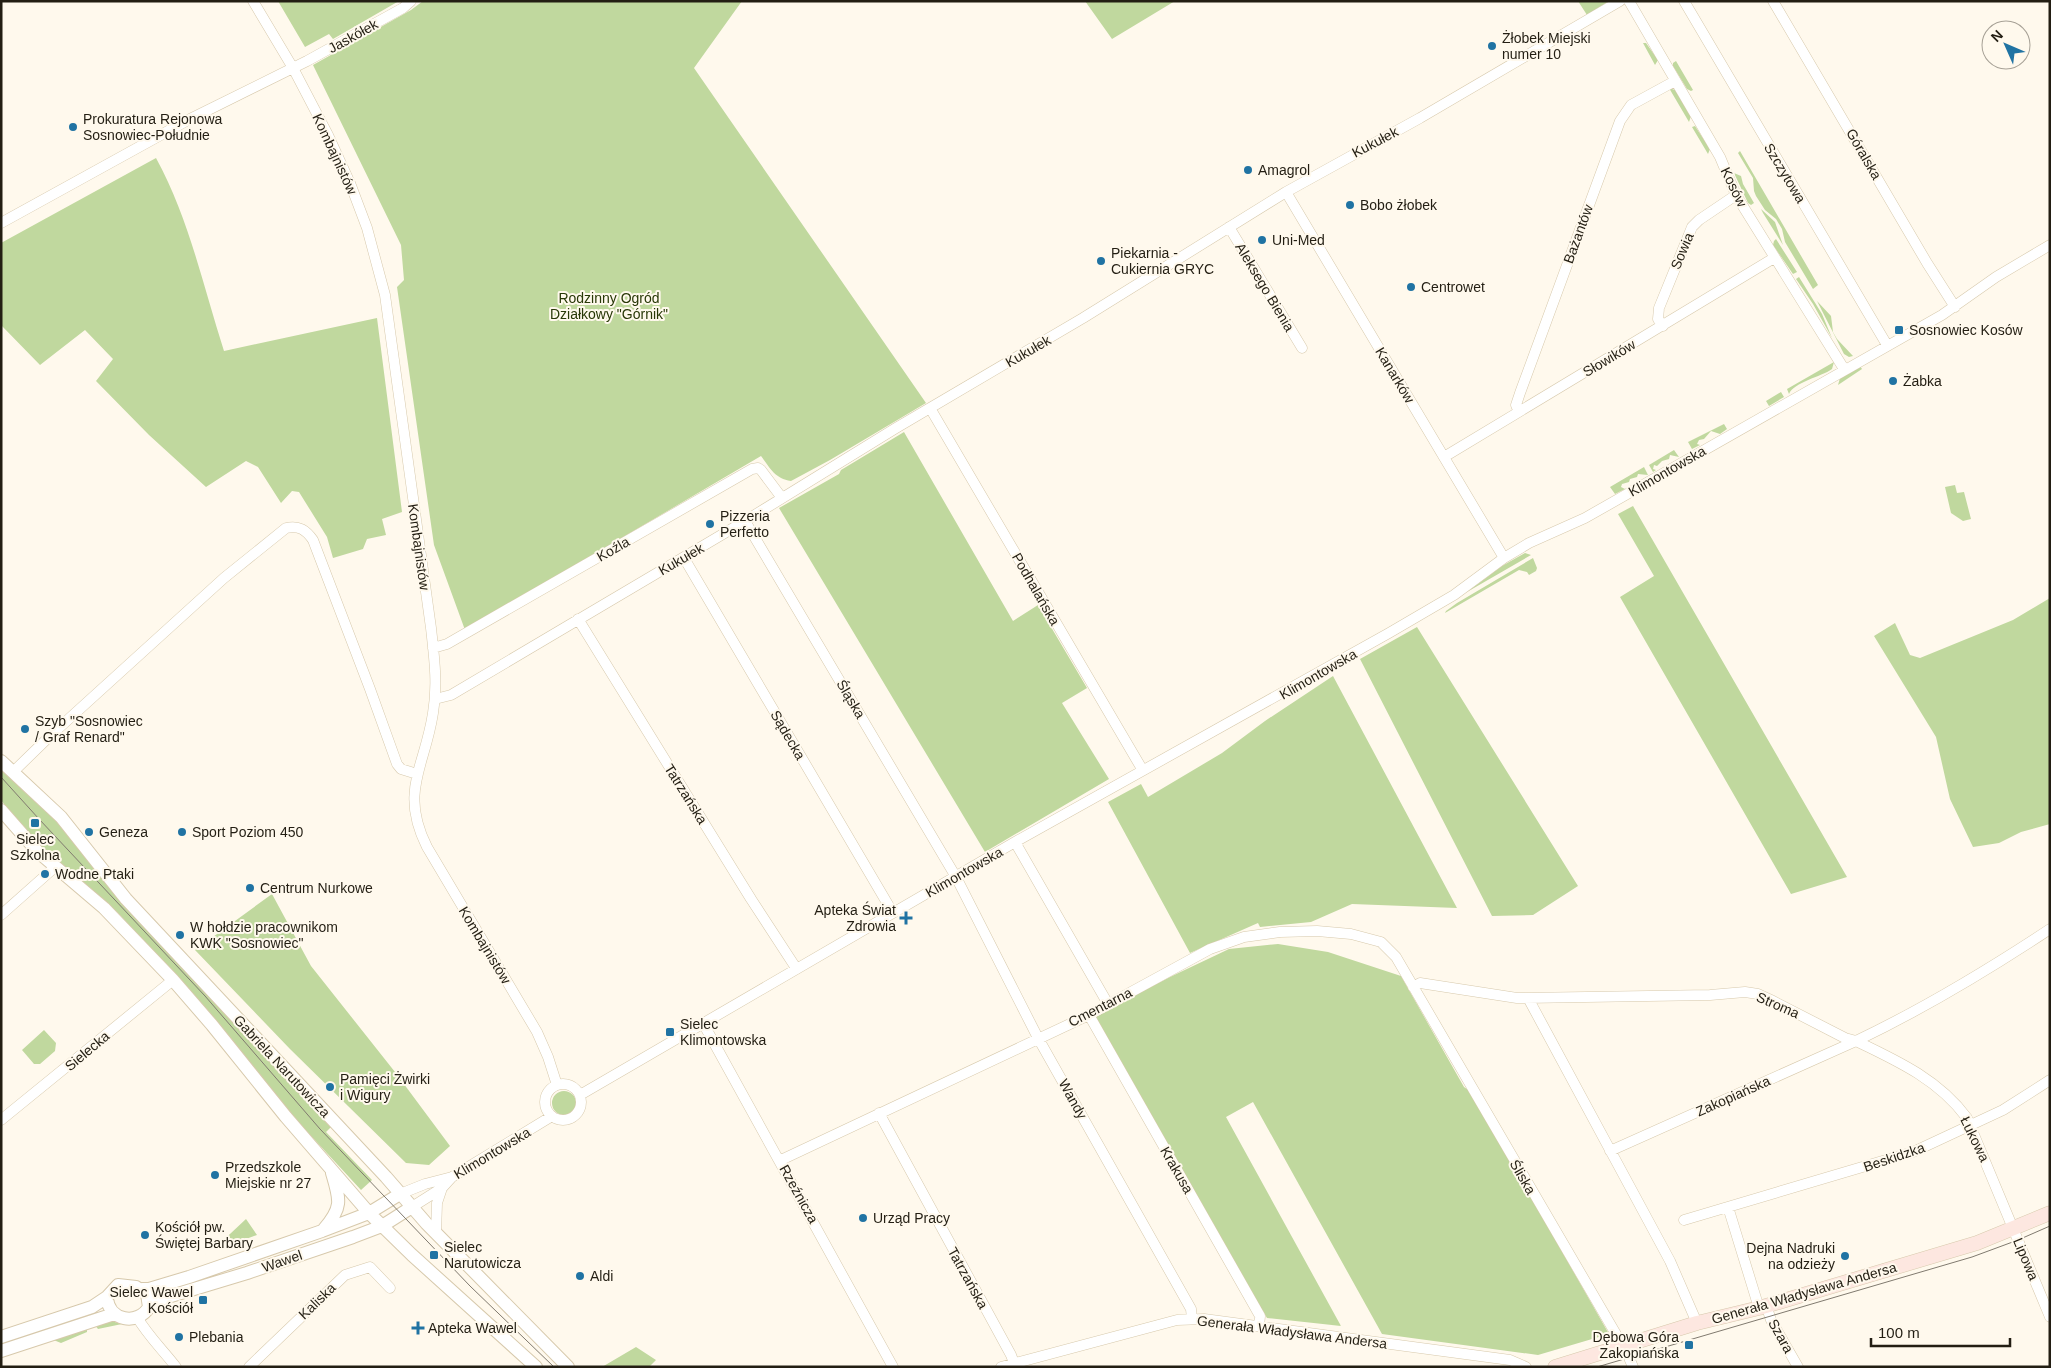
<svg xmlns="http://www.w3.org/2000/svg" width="2051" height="1368" font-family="Helvetica,sans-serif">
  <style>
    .green { fill: #c0d89e }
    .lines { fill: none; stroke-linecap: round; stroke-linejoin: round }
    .minor-casing { stroke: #d7c9ac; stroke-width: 11 }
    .tertiary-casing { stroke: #d7c9ac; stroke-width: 14 }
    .secondary-casing { stroke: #d7c9ac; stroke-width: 15 }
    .minor { stroke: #fff; stroke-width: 10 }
    .tertiary { stroke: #fff; stroke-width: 12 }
    .secondary { stroke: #fde7e0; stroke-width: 14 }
    .tram { stroke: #807a6f; stroke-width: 1 }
    .poi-dot { fill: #2073a3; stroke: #fff9ed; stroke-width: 2 }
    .labels { text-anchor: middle; stroke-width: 4; stroke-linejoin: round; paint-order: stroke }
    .street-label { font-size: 14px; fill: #231e13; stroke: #fff9ed }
    .poi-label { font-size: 14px; fill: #231e13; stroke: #fff9ed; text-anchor: start }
    .park-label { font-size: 14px; fill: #283807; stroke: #fff9ed }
  </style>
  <rect width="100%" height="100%" fill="#fff9ed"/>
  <path class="green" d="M278,1h121l-66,38 -4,-5 -24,13z
    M423,1h319l-48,67 232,335 -96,57 -39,21c-16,-2 -21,-13 -30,-25l-296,174 -31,-85 -37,-258 7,-7 -3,-35 -88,-180 98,-55z
    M1085,1h90l-63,38z
    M1578,1h31l-22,14z
    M1643,43h3l12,17 -3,5z
    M1676,61l17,29 -2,1 -4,-2 -14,-23v-3z
    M1669,88l6,2 16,26 -2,6z
    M1695,126l15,23 -2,5 -16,-27z
    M1740,151l78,134 -5,4 -28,-47 -3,-13 -6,-10 -11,-9 -9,-14 -2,-5 -1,-13 -15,-25z
    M156,158c33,60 47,128 68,193l153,-33 25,194 -20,7 4,16 -19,4 -4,10 -30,9 -6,-21 -28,-45 -7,-1 -11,12 -23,-36 -12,-6 -40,26 -57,-52 -53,-54 17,-22 -28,-29 -45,35 -39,-40v-82z
    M1734,173l7,3 2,8 11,19 -3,2 -3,-2z
    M1761,209l14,13 8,23 -20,-32z
    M1776,239l21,33 -4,2 -20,-29 1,-4z
    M1799,277l23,37 10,24 -19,-34 -17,-25z
    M1817,301l14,15 2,16 4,7 16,17 -4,1 -5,-3z
    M1834,362l-2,7c-11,8 -38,13 -43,25l-2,-5z
    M1860,366l2,3 -24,16 2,-7z
    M1781,392l3,5 -15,9 -3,-5z
    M1724,424l3,5 -7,5 -9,-3 -7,8 -5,1 -2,4 3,1 -8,4 -4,-7z
    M904,432l109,189 25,-16 49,83 -25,15 47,76 -124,73 -206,-344 60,-34 2,-4z
    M1674,450l5,7 -9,-2 -1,4 -7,2 -5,5 -3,-1 -1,4 3,1 -3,2 -4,-7z
    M1644,467l4,8 -10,-1 -1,3 -7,2 -1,3 -7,2 -1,3 4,2 -10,5 -5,-7z
    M1955,485l2,8 7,-1 7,27 -8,2 -12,-8 -6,-26z
    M1633,506l214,371 -56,17 -171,-297 34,-21 -36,-62z
    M1525,553l6,2 -64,37 35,-26z
    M1533,558l4,10 -1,3 -7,4 -2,-3 -8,-2 -74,43 1,-2 11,-8z
    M2050,598v226l-29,8 -22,11 -26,4 -23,-48 -14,-62 -62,-101 21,-13 15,32 10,3 93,-38z
    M1417,627l161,259 -45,29 -41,1 -132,-257z
    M1333,676l124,232 -105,-4 -41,18 -51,5 -2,-4 -68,30 -82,-151 33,-18 7,13 74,-44 43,-32z
    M1,767l44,40 72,90 36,40 179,189 -6,6 46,48 -11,10 -73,-79 -105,-128 -66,-71 -56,-45 -40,-41 -20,-26z
    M272,894l39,72 84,106 55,74 -21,19 -23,-2 -116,-114 -95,-99z
    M1278,944l50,8 73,24 63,111 7,5 138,242 -71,21 -156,-21 -129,-232 -27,15 115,209 -74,-8 -87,-147 -85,-155 75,-39 59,-28z
    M44,1030l12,13 -1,8 -15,13h-6l-12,-14z
    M552 1103a12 12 0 1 1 24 0a12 12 0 1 1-24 0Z
    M246,1219l11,16 -35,13h-7z
    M111,1321l11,3 -24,5 -3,-4z
    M87,1328v4l-26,11 -10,-4z
    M636,1347l20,13 -7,7h-47z"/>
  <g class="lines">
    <g class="minor-casing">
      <path id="minor" d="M253,1l40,67 35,67 22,48 17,45 18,67 46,333c3,28 7,56 2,85 -8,54 -34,78 -6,134l110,185 11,25 9,28
        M1629,1l91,156 16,38 108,174
        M1684,1l203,344
        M1773,1l154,262 28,44
        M1286,192l218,366
        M1,223l187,-103 119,-59 96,-53 8,-7
        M1229,227l73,121
        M1663,326l-5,-7 1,-11 33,-81 7,-7 37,-25
        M930,408l212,361
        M1519,412l-3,-7 4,-12 100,-272 11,-16 44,-24
        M1444,457l330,-199
        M745,521l211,356 82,161 153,271 1,10
        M684,558l209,355
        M578,619l173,280 45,69
        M433,648l14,-4 305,-175 6,-1 3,2 21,28
        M435,699l16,-4 294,-174 151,-93 187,-110 203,-126 134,-74 200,-117
        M13,772l37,-36 174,-158 62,-50c13,-3 20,2 27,12l57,149 27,75 4,5 16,5
        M1015,842l93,162
        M1,915l54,-48
        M1413,987l7,-4 97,15 193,-3 35,-3 13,2 13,6 74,38 11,3c67,-32 132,-71 194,-112
        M1528,998l142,263 27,62
        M1089,1015l171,301 -1,10
        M703,1023l190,344
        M545 1102a18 18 0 1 1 36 0a18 18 0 1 1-36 0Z
        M580,1095l435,-253 374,-209 65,-38 50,-37 25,-15 56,-25 357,-203 54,-38 54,-32
        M879,1113l132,242 3,8
        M1,1120l172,-140
        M1610,1151l246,-110c42,20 83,39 111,77l83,199
        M781,1160l308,-145 121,-66 34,-12 36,-5 37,-1 34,3 30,8 15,15 231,396 6,14
        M400,1194l25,-10 27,-7 100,-61
        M412,1207l30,-19 10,-11
        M1728,1207l31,101
        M1684,1220l229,-68 90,-42 47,-30
        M436,1233l1,-30 5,-15
        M1766,1305l5,15 27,47
        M137,1317c11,19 26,33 39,50
        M249,1367l96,-92 25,-8 20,21
        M1001,1367l176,-47 27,-1 306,41 16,7"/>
    </g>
    <g class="tertiary-casing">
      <path id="tertiary" d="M1,761l60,56 65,82 260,278 40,46 142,144
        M1,810l36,41 67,57 69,72 39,45 74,92 83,96 43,42 124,112
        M324,1229c19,-22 16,-29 8,-56
        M118,1285l18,2 11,7 2,13c-11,19 -41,14 -42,-10z
        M142,1289h7l40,-12 133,-46 47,-18 31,-19
        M149,1307l12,-8 86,-26 106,-36 29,-11 30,-19
        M1,1337l91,-30 15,-10
        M1,1351l113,-37"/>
    </g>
    <g class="secondary-casing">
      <path id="secondary" d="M1555,1367l142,-44 62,-15 218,-65 73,-30"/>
    </g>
    <use href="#minor" class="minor"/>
    <use href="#tertiary" class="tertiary"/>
    <use href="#secondary" class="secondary"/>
    <path class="tram" d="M1,777l38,42 166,177 115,133 150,157 84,81
      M1597,1367l375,-110 46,-17 32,-14"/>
  </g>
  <g class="poi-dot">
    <circle cx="1492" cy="46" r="5"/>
    <circle cx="73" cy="127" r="5"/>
    <circle cx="1248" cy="170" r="5"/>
    <circle cx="1350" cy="205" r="5"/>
    <circle cx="1262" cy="240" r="5"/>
    <circle cx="1101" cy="261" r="5"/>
    <circle cx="1411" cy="287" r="5"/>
    <rect x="1894" y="325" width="10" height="10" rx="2.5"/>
    <circle cx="1893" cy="381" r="5"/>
    <circle cx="710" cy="524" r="5"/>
    <circle cx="25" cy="729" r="5"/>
    <rect x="30" y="818" width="10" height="10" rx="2.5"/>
    <circle cx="89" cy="832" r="5"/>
    <circle cx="182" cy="832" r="5"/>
    <circle cx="45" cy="874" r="5"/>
    <circle cx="250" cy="888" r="5"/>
    <path d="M903.5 910.5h5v5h5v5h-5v5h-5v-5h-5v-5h5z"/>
    <circle cx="180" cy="935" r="5"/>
    <rect x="665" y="1027" width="10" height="10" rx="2.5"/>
    <circle cx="330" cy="1087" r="5"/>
    <circle cx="215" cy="1175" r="5"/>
    <circle cx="863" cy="1218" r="5"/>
    <circle cx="145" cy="1235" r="5"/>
    <rect x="429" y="1250" width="10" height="10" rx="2.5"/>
    <circle cx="1845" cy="1256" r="5"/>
    <circle cx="580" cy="1276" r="5"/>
    <rect x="198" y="1295" width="10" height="10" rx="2.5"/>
    <path d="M415.5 1320.5h5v5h5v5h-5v5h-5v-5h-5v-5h5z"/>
    <circle cx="179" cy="1337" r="5"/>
    <rect x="1684" y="1340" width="10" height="10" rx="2.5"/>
  </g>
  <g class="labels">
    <g class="street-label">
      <text transform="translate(353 36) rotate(-29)" y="5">Jaskółek</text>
      <text transform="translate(1375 142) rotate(-28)" y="5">Kukułek</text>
      <text transform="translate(335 154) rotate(65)" y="5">Kombajnistów</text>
      <text transform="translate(1864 154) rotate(60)" y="5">Góralska</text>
      <text transform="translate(1785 173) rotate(59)" y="5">Szczytowa</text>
      <text transform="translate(1734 187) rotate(64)" y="5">Kosów</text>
      <text transform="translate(1578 234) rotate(-70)" y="5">Bażantów</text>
      <text transform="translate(1682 251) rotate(-67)" y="5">Sowia</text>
      <text transform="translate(1265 287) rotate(59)" y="5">Aleksego Bienia</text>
      <text transform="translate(1028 351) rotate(-30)" y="5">Kukułek</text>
      <text transform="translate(1609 358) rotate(-31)" y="5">Słowików</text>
      <text transform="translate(1395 375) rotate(59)" y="5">Kanarków</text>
      <text transform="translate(1667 471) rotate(-30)" y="5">Klimontowska</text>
      <text transform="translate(419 547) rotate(82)" y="5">Kombajnistów</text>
      <text transform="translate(613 549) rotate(-30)" y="5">Koźla</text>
      <text transform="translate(681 559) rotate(-30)" y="5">Kukułek</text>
      <text transform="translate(1036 589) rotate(60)" y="5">Podhalańska</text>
      <text transform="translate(1318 674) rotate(-30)" y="5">Klimontowska</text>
      <text transform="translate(851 699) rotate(59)" y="5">Śląska</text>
      <text transform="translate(788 735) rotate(60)" y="5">Sądecka</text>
      <text transform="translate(686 794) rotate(58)" y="5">Tatrzańska</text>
      <text transform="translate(964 872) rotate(-30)" y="5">Klimontowska</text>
      <text transform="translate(485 945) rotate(59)" y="5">Kombajnistów</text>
      <text transform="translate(1778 1005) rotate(24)" y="5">Stroma</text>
      <text transform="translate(1100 1007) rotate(-27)" y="5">Cmentarna</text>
      <text transform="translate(87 1051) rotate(-40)" y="5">Sielecka</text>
      <text transform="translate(282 1066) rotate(47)" y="5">Gabriela Narutowicza</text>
      <text transform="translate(1733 1096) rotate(-24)" y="5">Zakopiańska</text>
      <text transform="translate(1073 1099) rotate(61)" y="5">Wandy</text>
      <text transform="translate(1975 1139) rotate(64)" y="5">Łukowa</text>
      <text transform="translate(492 1153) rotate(-31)" y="5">Klimontowska</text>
      <text transform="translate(1894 1157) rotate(-19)" y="5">Beskidzka</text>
      <text transform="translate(1177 1170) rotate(60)" y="5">Krakusa</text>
      <text transform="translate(1523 1177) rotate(60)" y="5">Śliska</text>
      <text transform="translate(799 1194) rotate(61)" y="5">Rzeźnicza</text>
      <text transform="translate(2026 1259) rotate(67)" y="5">Lipowa</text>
      <text transform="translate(282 1261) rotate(-19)" y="5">Wawel</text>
      <text transform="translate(968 1278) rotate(61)" y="5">Tatrzańska</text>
      <text transform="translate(1804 1293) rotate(-16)" y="5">Generała Władysława Andersa</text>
      <text transform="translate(317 1301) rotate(-44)" y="5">Kaliska</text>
      <text transform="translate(1292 1332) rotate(7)" y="5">Generała Władysława Andersa</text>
      <text transform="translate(1781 1336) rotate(61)" y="5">Szara</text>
    </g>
    <g class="poi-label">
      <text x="1502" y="43">Żłobek Miejski<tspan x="1502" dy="16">numer 10</tspan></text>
      <text x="83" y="124">Prokuratura Rejonowa<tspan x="83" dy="16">Sosnowiec-Południe</tspan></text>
      <text x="1258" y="175">Amagrol</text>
      <text x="1360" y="210">Bobo żłobek</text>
      <text x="1272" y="245">Uni-Med</text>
      <text x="1111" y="258">Piekarnia -<tspan x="1111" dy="16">Cukiernia GRYC</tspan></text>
      <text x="1421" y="292">Centrowet</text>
      <text x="1909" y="335">Sosnowiec Kosów</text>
      <text x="1903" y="386">Żabka</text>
      <text x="720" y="521">Pizzeria<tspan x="720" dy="16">Perfetto</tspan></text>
      <text x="35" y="726">Szyb "Sosnowiec<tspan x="35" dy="16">/ Graf Renard"</tspan></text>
      <text x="99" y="837">Geneza</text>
      <text x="192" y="837">Sport Poziom 450</text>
      <text x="35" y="844" text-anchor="middle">Sielec<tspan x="35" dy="16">Szkolna</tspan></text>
      <text x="55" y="879">Wodne Ptaki</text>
      <text x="260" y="893">Centrum Nurkowe</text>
      <text x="896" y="915" text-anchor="end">Apteka Świat<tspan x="896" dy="16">Zdrowia</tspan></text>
      <text x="190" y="932">W hołdzie pracownikom<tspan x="190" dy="16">KWK "Sosnowiec"</tspan></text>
      <text x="680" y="1029">Sielec<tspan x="680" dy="16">Klimontowska</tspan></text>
      <text x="340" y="1084">Pamięci Żwirki<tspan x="340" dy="16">i Wigury</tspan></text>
      <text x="225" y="1172">Przedszkole<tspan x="225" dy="16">Miejskie nr 27</tspan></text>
      <text x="873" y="1223">Urząd Pracy</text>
      <text x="155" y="1232">Kościół pw.<tspan x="155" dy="16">Świętej Barbary</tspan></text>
      <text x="444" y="1252">Sielec<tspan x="444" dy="16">Narutowicza</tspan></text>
      <text x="1835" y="1253" text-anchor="end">Dejna Nadruki<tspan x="1835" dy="16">na odzieży</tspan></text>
      <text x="590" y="1281">Aldi</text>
      <text x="193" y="1297" text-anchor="end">Sielec Wawel<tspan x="193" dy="16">Kościół</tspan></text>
      <text x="428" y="1333">Apteka Wawel</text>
      <text x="189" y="1342">Plebania</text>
      <text x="1679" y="1342" text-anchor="end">Dębowa Góra<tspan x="1679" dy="16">Zakopiańska</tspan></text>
    </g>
    <g class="park-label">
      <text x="609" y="303">Rodzinny Ogród<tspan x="609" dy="16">Działkowy "Górnik"</tspan></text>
    </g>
  </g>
  <rect width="2051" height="1368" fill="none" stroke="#231e13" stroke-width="5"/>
  <g transform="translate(2006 45) rotate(315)"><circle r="24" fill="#fff9ed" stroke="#a7a196"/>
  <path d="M0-4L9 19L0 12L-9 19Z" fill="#2073a3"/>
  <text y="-8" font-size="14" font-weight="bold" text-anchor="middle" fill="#231e13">N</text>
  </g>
  <path d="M1871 1338v8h139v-8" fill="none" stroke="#231e13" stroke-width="2.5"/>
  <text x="1878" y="1338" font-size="15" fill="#231e13" stroke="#fff9ed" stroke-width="4" paint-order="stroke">100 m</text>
</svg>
